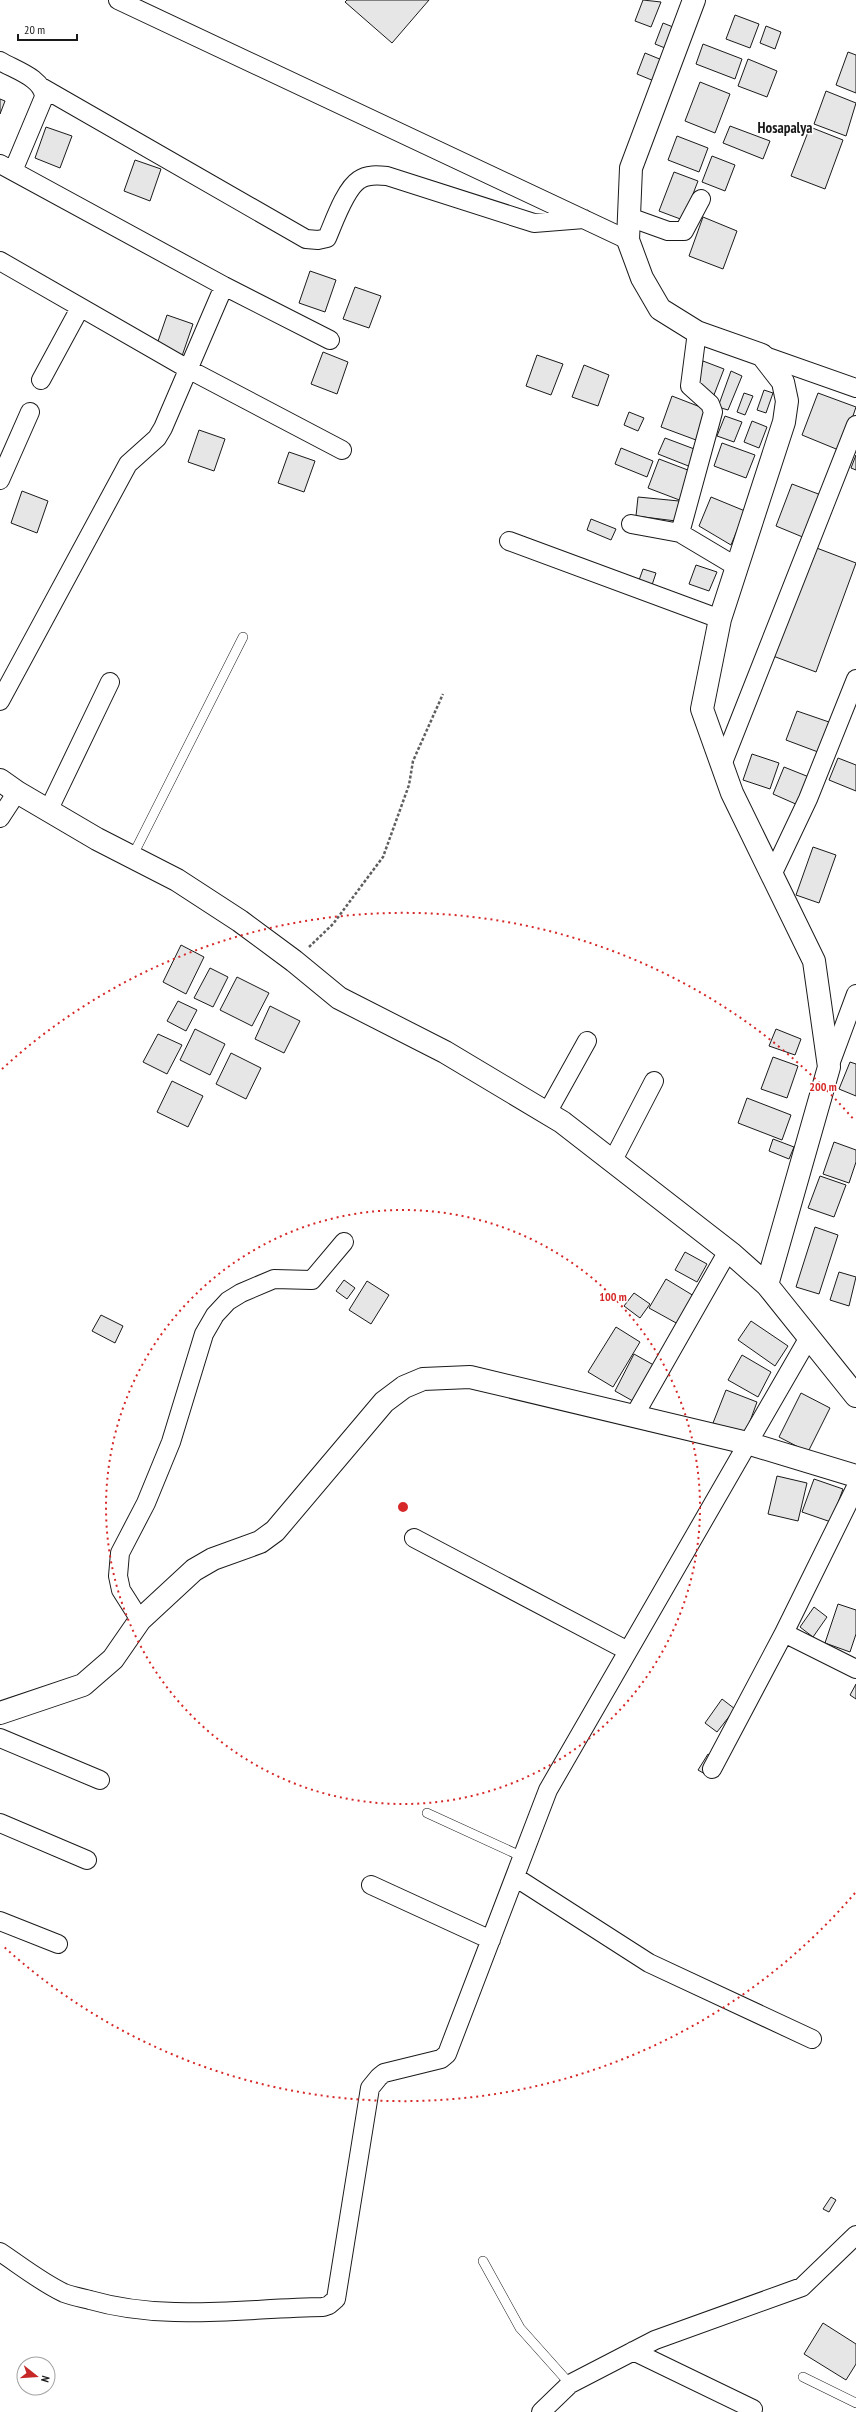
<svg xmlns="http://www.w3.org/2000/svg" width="856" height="2412" font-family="'PT Sans Narrow',sans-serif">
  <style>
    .building { fill: #e6e6e6; stroke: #1a1a1a }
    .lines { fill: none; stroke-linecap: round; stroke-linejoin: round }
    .lane-casing { stroke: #1a1a1a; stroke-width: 10 }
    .street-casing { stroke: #1a1a1a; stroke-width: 20 }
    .secondary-casing { stroke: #1a1a1a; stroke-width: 24 }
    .path { stroke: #5f5f5f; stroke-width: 2.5; stroke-dasharray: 3 2; stroke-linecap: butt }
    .lane { stroke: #fff; stroke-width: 9 }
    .street { stroke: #fff; stroke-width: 18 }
    .secondary { stroke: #fff; stroke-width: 22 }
    .ring { fill: none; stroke: #d62828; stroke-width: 2; stroke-dasharray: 2 4 }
    .labels { text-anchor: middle; stroke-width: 3; stroke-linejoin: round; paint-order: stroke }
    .neighbourhood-label { font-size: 15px; font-weight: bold; fill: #1a1a1a; stroke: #fff }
    .centre { fill: #d62828; stroke: #fff; stroke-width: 2 }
    .ring-label { font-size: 12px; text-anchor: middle; font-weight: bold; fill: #d62828; stroke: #fff; stroke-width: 3; stroke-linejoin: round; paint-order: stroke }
  </style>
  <rect width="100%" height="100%" fill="#fff"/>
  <path class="building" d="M347,0h82l-37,43 -47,-41z
    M643,0l18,2 -10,25 -16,-6z
    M735,15l24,9 -9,24 -24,-9z
    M663,23l10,4 -8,21 -10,-4z
    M766,26l15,6 -6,17 -15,-6z
    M703,44l39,15 -7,20 -39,-15z
    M848,52l8,3v38l-20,-8z
    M645,53l17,7 -8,21 -17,-7z
    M748,59l29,12 -10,26 -29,-11z
    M700,82l30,12 -15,39 -30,-12z
    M826,91l30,12 -10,33 -32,-12z
    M0,99l5,2 -5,13z
    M730,126l40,15 -7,18 -40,-16z
    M46,127l26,9 -12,32 -25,-10z
    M810,127l33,13 -18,49 -34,-13z
    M677,136l31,12 -9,24 -31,-12z
    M712,156l23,9 -10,26 -23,-9z
    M135,160l26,9 -11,32 -26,-10z
    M674,172l24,9 -15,39 -24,-9z
    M703,217l34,14 -14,38 -34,-13z
    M310,271l26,9 -11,32 -26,-9z
    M355,287l26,9 -12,32 -26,-9z
    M167,315l26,9 -11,32 -26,-9z
    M323,352l25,10 -11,32 -26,-10z
    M537,355l26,9 -12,31 -25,-9z
    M703,361l21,8 -12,31 -15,-15z
    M584,365l25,10 -11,31 -26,-9z
    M731,371l11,5 -14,34 -10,-3z
    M764,390l9,3 -7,20 -9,-3z
    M744,393l9,3 -8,19 -8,-3z
    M818,393l38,14 -15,44 -39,-16z
    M672,396l36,14 -12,30 -35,-13z
    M629,412l15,6 -6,13 -14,-6z
    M725,416l17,6 -8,20 -17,-6z
    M752,421l15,6 -8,21 -15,-6z
    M199,430l26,9 -11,32 -26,-9z
    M665,438l32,12 -6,17 -33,-13z
    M722,443l33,12 -9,23 -32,-12z
    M621,448l32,13 -6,16 -32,-13z
    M289,452l26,9 -11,31 -26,-9z
    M856,455v15l-5,-2z
    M659,459l34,13 -11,29 -34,-13z
    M792,484l29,11 -16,43 -29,-12z
    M22,491l26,10 -11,32 -26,-10z
    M638,497l41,4 -3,20 -40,-5z
    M711,497l34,14 -14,34 -32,-19z
    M591,519l25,10 -5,11 -24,-10z
    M814,547l42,16 -40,109 -43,-16z
    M696,565l21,7 -8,19 -20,-7z
    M643,569l13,4 -5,15 -13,-5z
    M797,711l32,11 -11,30 -32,-12z
    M752,754l27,9 -9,26 -27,-9z
    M838,758l18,7v26l-27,-11z
    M784,767l25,10 -11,28 -25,-11z
    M813,847l23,8 -17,48 -23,-8z
    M181,945l23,12 -18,37 -23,-12z
    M210,968l18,9 -15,30 -19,-9z
    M237,977l32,16 -17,33 -32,-16z
    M178,1001l19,9 -11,21 -19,-10z
    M270,1006l30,15 -16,32 -29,-14z
    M195,1029l30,15 -15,31 -30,-15z
    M776,1029l25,10 -6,16 -26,-9z
    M158,1034l24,11 -15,29 -24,-12z
    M231,1053l30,15 -15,31 -30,-15z
    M773,1057l25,9 -11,32 -26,-9z
    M850,1062l6,2v32l-17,-7z
    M172,1081l31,15 -15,31 -31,-15z
    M747,1098l44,17 -9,25 -44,-17z
    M773,1139l21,8 -5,12 -20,-8z
    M834,1142l22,8v12l-7,21 -26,-9z
    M820,1176l26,9 -12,32 -26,-9z
    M815,1227l23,8 -19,59 -23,-7z
    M685,1252l22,12 -10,18 -22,-12z
    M839,1272l17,5 -7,29 -19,-6z
    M666,1279l28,17 -16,28 -29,-16z
    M344,1280l11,8 -8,11 -11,-8z
    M367,1281l22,14 -18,29 -22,-14z
    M634,1293l16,11 -10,14 -16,-12z
    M101,1315l22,11 -8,17 -23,-12z
    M751,1321l37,25 -13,20 -37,-26z
    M616,1327l24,15 -27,45 -25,-15z
    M634,1354l25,14 -19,37 -25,-14z
    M742,1355l29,17 -13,25 -30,-17z
    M726,1390l31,12 -12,33 -32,-12z
    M801,1393l29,15 -22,44 -29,-15z
    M777,1476l30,7 -9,38 -30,-7z
    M814,1479l29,10 -12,33 -29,-10z
    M838,1604l18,6v24l-6,18 -25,-9z
    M814,1607l13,10 -14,20 -13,-10z
    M856,1684v15l-6,-4z
    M722,1699l13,10 -18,23 -12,-9z
    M708,1754l6,4 -9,16 -7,-4z
    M831,2197l5,3 -7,12 -6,-3z
    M823,2323l33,21v20l-10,16 -42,-26z"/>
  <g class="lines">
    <g class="lane-casing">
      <path id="lane" d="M132,857l111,-220
        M427,1813l96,44
        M483,2261l37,67 50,56
        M803,2377l53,26"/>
    </g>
    <g class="street-casing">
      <path id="street" d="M118,0l510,240
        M0,61c15,9 43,17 44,36l-31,74
        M43,88l263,151 12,1 9,-2c7,-16 18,-49 32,-58 8,-6 19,-5 28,-4l147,47 50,-4
        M0,164l224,122 106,54
        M629,217l39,14h16l17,-32
        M0,261l188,108 154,81
        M697,332l-7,54 20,18 3,8 -33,121 57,34
        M762,355l94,33
        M41,380l39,-72
        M0,480l30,-68
        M631,524l49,9
        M509,541l211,78
        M0,701l128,-237 29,-26 6,-10 61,-142
        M722,765l134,-340
        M48,811l62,-129
        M0,818l17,-26
        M772,875l36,-76 48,-120
        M829,1067l27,-73
        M547,1113l40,-72
        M612,1162l42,-81
        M634,1416l94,-165
        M414,1538l214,113
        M140,1620l-19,-30 -3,-14 2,-23 26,-50 25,-61 33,-108 11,-19 13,-14 13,-8 33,-14 38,1 32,-38
        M784,1633l72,36
        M0,1738l100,42
        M712,1769l72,-136 72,-146
        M0,1823l87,37
        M515,1877l134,86 163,76
        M371,1885l120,55
        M0,1921l58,23
        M0,2252c21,14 41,30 64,41 8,3 18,5 26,7 76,22 155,8 233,7l6,-2 7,-6 34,-211 9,-11 5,-4 57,-14 6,-5 101,-264 260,-451
        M633,2351l120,58
        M541,2412l29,-28 85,-44 147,-53 54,-52"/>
    </g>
    <g class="secondary-casing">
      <path id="secondary" d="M694,0l-63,168 -3,72 14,38 18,31 37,23 65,23 21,27 4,19 -3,21 -64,197 -18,90 30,84 82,168 15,106 -62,218 89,111
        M0,780l17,12 80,47 80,41 63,41 54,40 45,37 106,54 117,70 170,132 35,31
        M0,1713l83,-28 30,-26 27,-39 54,-50 19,-11 47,-17 15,-11 109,-129 20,-15 19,-8 47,-2 277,66 109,33"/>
    </g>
    <path class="path" d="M309,947l24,-23 50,-67 26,-72 4,-24 30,-67"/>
    <use href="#lane" class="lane"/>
    <use href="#street" class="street"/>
    <use href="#secondary" class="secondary"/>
  </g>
  <g class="ring">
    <circle cx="403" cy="1507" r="297"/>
    <path d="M855 1893A594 594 0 0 1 2 1945M2 1069A594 594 0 0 1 855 1121"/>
  </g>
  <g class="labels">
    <g class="neighbourhood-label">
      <text x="785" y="133">Hosapalya</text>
    </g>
  </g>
  <circle cx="403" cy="1507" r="6" class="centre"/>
  <g class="ring-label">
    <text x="823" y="1091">200 m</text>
    <text x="613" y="1301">100 m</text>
  </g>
  <g transform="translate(36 2376) rotate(107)"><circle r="19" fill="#ffffff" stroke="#a3a3a3"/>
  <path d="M0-3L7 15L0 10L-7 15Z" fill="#c62828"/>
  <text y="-6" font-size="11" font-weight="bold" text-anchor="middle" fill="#1a1a1a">N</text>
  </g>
  <path d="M18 34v6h59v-6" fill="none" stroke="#1a1a1a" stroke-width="2"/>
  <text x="24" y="34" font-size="12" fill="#1a1a1a" stroke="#ffffff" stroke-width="3" paint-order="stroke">20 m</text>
</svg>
